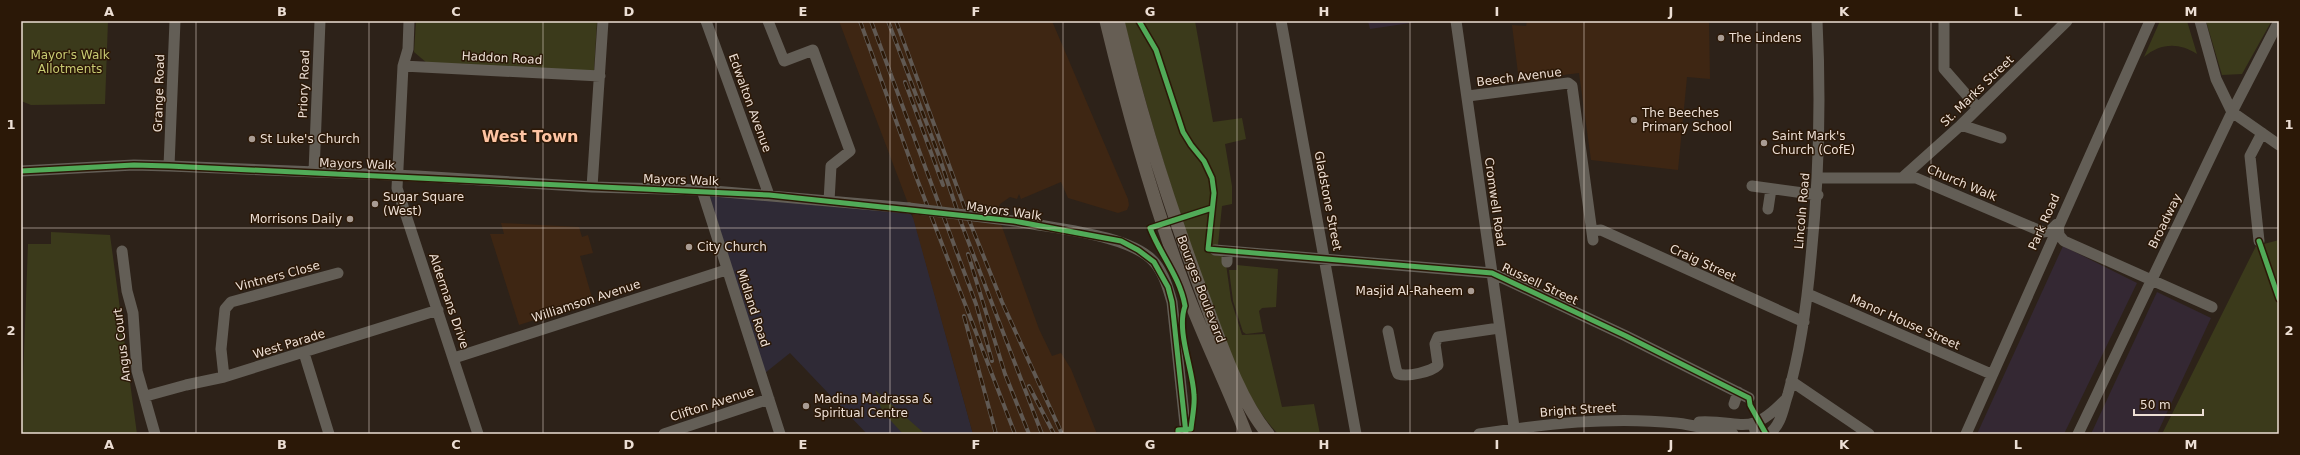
<svg xmlns="http://www.w3.org/2000/svg" width="2300" height="455" font-family="'DejaVu Sans',sans-serif">
  <style>
    .commercial { fill: #342833 }
    .industrial { fill: #2f2a36 }
    .built { fill: #3e2613 }
    .green { fill: #3b3a1b }
    .lines { fill: none; stroke-linecap: round; stroke-linejoin: round }
    .minor { stroke: #635e56; stroke-width: 11 }
    .major { stroke: #665e54; stroke-width: 13 }
    .rail-casing { stroke: #605953; stroke-width: 4 }
    .rail { stroke: #2b1807; stroke-width: 2.5; stroke-dasharray: 8; stroke-linecap: butt }
    .minor-bridge { stroke: #635e56; stroke-width: 11 }
    .cycleway-casing { stroke: #2b1807; stroke-width: 8 }
    .cycleway { stroke: #51ab58; stroke-width: 5 }
    .grid { fill: none; stroke: #ecded4; stroke-width: 1; stroke-opacity: 0.55 }
    .poi-dot { fill: #a99c93; stroke: #2b1807; stroke-width: 1.5 }
    .labels { text-anchor: middle; stroke-width: 3; stroke-linejoin: round; paint-order: stroke }
    .poi-label { font-size: 12px; fill: #ecded4; stroke: #2b1807; text-anchor: start }
    .park-label { font-size: 12px; fill: #c7cb72; stroke: #2b1807 }
    .street-label { font-size: 12px; fill: #ecded4; stroke: #2b1807 }
    .district-label { font-size: 16px; font-weight: bold; fill: #fec4a3; stroke: #2b1807 }
    .neatline { fill: none; stroke: #ecded4; stroke-width: 1.5 }
    .grid-label { font-size: 13px; text-anchor: middle; font-weight: bold; fill: #ecded4 }
  </style>
  <rect width="100%" height="100%" fill="#2d2219"/>
  <path class="commercial" d="M1368,21h56l-54,8z
    M2063,246l74,37 -73,151h-87z
    M2157,292l54,26 -54,116h-66z"/>
  <path class="industrial" d="M707,188l196,14 11,17 59,215h-106l-77,-81 -25,20z"/>
  <path class="built" d="M839,21h213l76,178 1,6 -2,5 -9,3 -50,-15 -7,-16 -40,17 -2,-5 -2,5 -7,-2 -10,7 -3,9 42,116 13,27 9,-3 10,16 26,65h-124l-61,-220z
    M1527,21h182l1,58 -23,-2 -9,93 -87,-10 -12,-87 -60,8 -7,-56 14,1z
    M501,223l78,4 3,10 6,-2 5,18 -13,3 13,45 -74,24 -29,-91h14z"/>
  <path class="green" d="M21,21h87l-3,83 -74,1 -10,-4z
    M416,21h181l-3,50 -167,-8 -13,-11z
    M1124,21h71l18,101 29,-4 4,21 -21,5 7,42v18l-10,2 -4,39 8,19 5,36 11,35 23,-1 17,73 32,-3 6,30h-42c-34,-36 -50,-86 -67,-132 -35,-92 -62,-186 -87,-281z
    M2160,21h27l10,33c-18,-12 -37,-11 -53,3z
    M2206,21l65,1 -29,52 -20,1z
    M51,232l59,3 27,199h-116l7,-190h23z
    M2279,240v194h-117l94,-188z
    M1237,265l41,4 -2,38 -14,1 -3,3 4,21 -17,2 -3,-2 -10,-31 -4,-31h8z
    M875,390l50,44h-22l-21,-23z"/>
  <g class="lines">
    <path class="minor" d="M409,21l-1,28 -5,17 -6,122 81,246
      M706,21l63,174
      M768,21l16,40 29,-11 37,101 -19,15 -2,35
      M1281,21l75,413
      M1456,21l59,413
      M1944,21v48l34,39
      M2200,21l16,58 16,33
      M403,66l197,10
      M1468,96l100,-13 4,3 21,154
      M2232,112l47,33
      M1961,125l40,13
      M169,166l6,-145
      M21,171l113,-6 35,1 248,10 175,11 110,3 207,18
      M314,172l6,-151
      M1903,177l58,-52 106,-104
      M1819,178h97l127,54 7,-1 7,-7
      M1752,186l66,9
      M592,187l11,-166
      M702,190l78,244
      M1768,209l3,-20
      M1022,222c35,7 110,13 133,41 9,11 13,25 17,39l14,132
      M2058,224l1,11 5,6 148,66
      M1592,231l9,-1 203,92
      M2259,241l-9,-85 12,-23
      M1215,250l277,23 134,63 123,62
      M122,251l5,40 6,22 4,58 18,63
      M1227,251v11
      M1808,294l183,80
      M1388,331l8,38 2,5c10,3 33,-2 40,-9l-3,-21 3,-7 61,-9
      M304,353l25,81
      M454,358l272,-88
      M224,377l-3,-28 4,-40 6,-7 107,-29
      M1791,381l78,53
      M146,396l40,-11 38,-8 214,-67
      M1734,404l4,-12
      M1699,422c45,-2 49,16 86,-22
      M1753,424l3,10
      M664,434l105,-35
      M1479,434c66,-10 131,-18 197,-11 19,2 39,8 57,11
      M1769,434c13,-10 14,-26 19,-40 13,-45 19,-91 23,-137 8,-79 10,-157 6,-236
      M1966,434l184,-413
      M2078,434l154,-322 47,-91"/>
    <path class="major" d="M1106,21c21,87 45,175 76,259 19,53 44,102 64,154
      M1118,21c23,96 53,190 88,283 15,40 34,97 62,130"/>
    <g class="rail-casing">
      <path id="rail" d="M860,21l57,158 98,255
        M871,21l105,283 16,57
        M888,21l51,135 23,69 80,209
        M896,21l75,204 31,77 60,132
        M905,82l38,103
        M968,254l37,120 24,60
        M964,316l32,118
        M1029,386l25,48"/>
    </g>
    <use href="#rail" class="rail"/>
    <path class="minor-bridge" d="M909,208l113,14"/>
    <g class="cycleway-casing">
      <path id="cycleway" d="M1139,21l17,29 27,82 8,13 13,16 8,17 2,15 -6,56 284,24 134,63 123,62 1,7 16,29
        M21,171l113,-6 35,1 600,29 245,26 107,20 17,9 16,12 14,25 4,15 14,132
        M2259,241l20,58
        M1178,434v-4l13,-1c1,-11 4,-23 3,-34 -1,-26 -18,-64 -9,-89 -5,-29 -25,-52 -35,-78l62,-20"/>
    </g>
    <use href="#cycleway" class="cycleway"/>
  </g>
  <path class="grid" d="M196,21v413M369,21v413M543,21v413M716,21v413M890,21v413M1063,21v413M1237,21v413M1410,21v413M1584,21v413M1757,21v413M1931,21v413M2104,21v413M21,228h2258"/>
  <g class="poi-dot">
    <circle cx="1721" cy="38" r="4"/>
    <circle cx="1634" cy="120" r="4"/>
    <circle cx="252" cy="139" r="4"/>
    <circle cx="1764" cy="143" r="4"/>
    <circle cx="375" cy="204" r="4"/>
    <circle cx="350" cy="219" r="4"/>
    <circle cx="689" cy="247" r="4"/>
    <circle cx="1471" cy="291" r="4"/>
    <circle cx="806" cy="406" r="4"/>
  </g>
  <g class="labels">
    <g class="poi-label">
      <text x="1729" y="42">The Lindens</text>
      <text x="1642" y="117">The Beeches<tspan x="1642" dy="14">Primary School</tspan></text>
      <text x="1772" y="140">Saint Mark's<tspan x="1772" dy="14">Church (CofE)</tspan></text>
      <text x="260" y="143">St Luke's Church</text>
      <text x="383" y="201">Sugar Square<tspan x="383" dy="14">(West)</tspan></text>
      <text x="342" y="223" text-anchor="end">Morrisons Daily</text>
      <text x="697" y="251">City Church</text>
      <text x="1463" y="295" text-anchor="end">Masjid Al-Raheem</text>
      <text x="814" y="403">Madina Madrassa &amp;<tspan x="814" dy="14">Spiritual Centre</tspan></text>
    </g>
    <g class="park-label">
      <text x="70" y="59">Mayor's Walk<tspan x="70" dy="14">Allotments</tspan></text>
    </g>
    <g class="street-label">
      <text transform="translate(502 58) rotate(3)" y="4">Haddon Road</text>
      <text transform="translate(1519 77) rotate(-7)" y="4">Beech Avenue</text>
      <text transform="translate(304 84) rotate(-88)" y="4">Priory Road</text>
      <text transform="translate(1977 91) rotate(-44)" y="4">St. Marks Street</text>
      <text transform="translate(159 93) rotate(-88)" y="4">Grange Road</text>
      <text transform="translate(750 103) rotate(70)" y="4">Edwalton Avenue</text>
      <text transform="translate(357 164) rotate(2)" y="4">Mayors Walk</text>
      <text transform="translate(681 180) rotate(2)" y="4">Mayors Walk</text>
      <text transform="translate(1962 183) rotate(23)" y="4">Church Walk</text>
      <text transform="translate(1328 201) rotate(79)" y="4">Gladstone Street</text>
      <text transform="translate(1495 202) rotate(82)" y="4">Cromwell Road</text>
      <text transform="translate(1004 211) rotate(8)" y="4">Mayors Walk</text>
      <text transform="translate(1802 211) rotate(-85)" y="4">Lincoln Road</text>
      <text transform="translate(2165 221) rotate(-64)" y="4">Broadway</text>
      <text transform="translate(2044 222) rotate(-66)" y="4">Park Road</text>
      <text transform="translate(1703 263) rotate(25)" y="4">Craig Street</text>
      <text transform="translate(278 276) rotate(-15)" y="4">Vintners Close</text>
      <text transform="translate(1540 284) rotate(25)" y="4">Russell Street</text>
      <text transform="translate(1201 289) rotate(69)" y="4">Bourges Boulevard</text>
      <text transform="translate(449 301) rotate(71)" y="4">Aldermans Drive</text>
      <text transform="translate(586 301) rotate(-18)" y="4">Williamson Avenue</text>
      <text transform="translate(753 308) rotate(72)" y="4">Midland Road</text>
      <text transform="translate(1905 322) rotate(24)" y="4">Manor House Street</text>
      <text transform="translate(289 344) rotate(-17)" y="4">West Parade</text>
      <text transform="translate(122 345) rotate(-97)" y="4">Angus Court</text>
      <text transform="translate(712 404) rotate(-18)" y="4">Clifton Avenue</text>
      <text transform="translate(1578 410) rotate(-4)" y="4">Bright Street</text>
    </g>
    <g class="district-label">
      <text x="530" y="142">West Town</text>
    </g>
  </g>
  <rect width="2300" height="455" fill="none" stroke="#2b1807" stroke-width="44"/>
  <path d="M2134 409v6h69v-6" fill="none" stroke="#ecded4" stroke-width="2"/>
  <text x="2140" y="409" font-size="12" fill="#ecded4" stroke="#2b1807" stroke-width="3" paint-order="stroke">50 m</text>
  <rect x="22" y="22" width="2256" height="411" class="neatline"/>
  <g class="grid-label">
    <text x="109" y="16">A</text>
    <text x="282" y="16">B</text>
    <text x="456" y="16">C</text>
    <text x="629" y="16">D</text>
    <text x="803" y="16">E</text>
    <text x="976" y="16">F</text>
    <text x="1150" y="16">G</text>
    <text x="1324" y="16">H</text>
    <text x="1497" y="16">I</text>
    <text x="1671" y="16">J</text>
    <text x="1844" y="16">K</text>
    <text x="2018" y="16">L</text>
    <text x="2191" y="16">M</text>
    <text x="11" y="129">1</text>
    <text x="2289" y="129">1</text>
    <text x="11" y="335">2</text>
    <text x="2289" y="335">2</text>
    <text x="109" y="449">A</text>
    <text x="282" y="449">B</text>
    <text x="456" y="449">C</text>
    <text x="629" y="449">D</text>
    <text x="803" y="449">E</text>
    <text x="976" y="449">F</text>
    <text x="1150" y="449">G</text>
    <text x="1324" y="449">H</text>
    <text x="1497" y="449">I</text>
    <text x="1671" y="449">J</text>
    <text x="1844" y="449">K</text>
    <text x="2018" y="449">L</text>
    <text x="2191" y="449">M</text>
  </g>
</svg>
